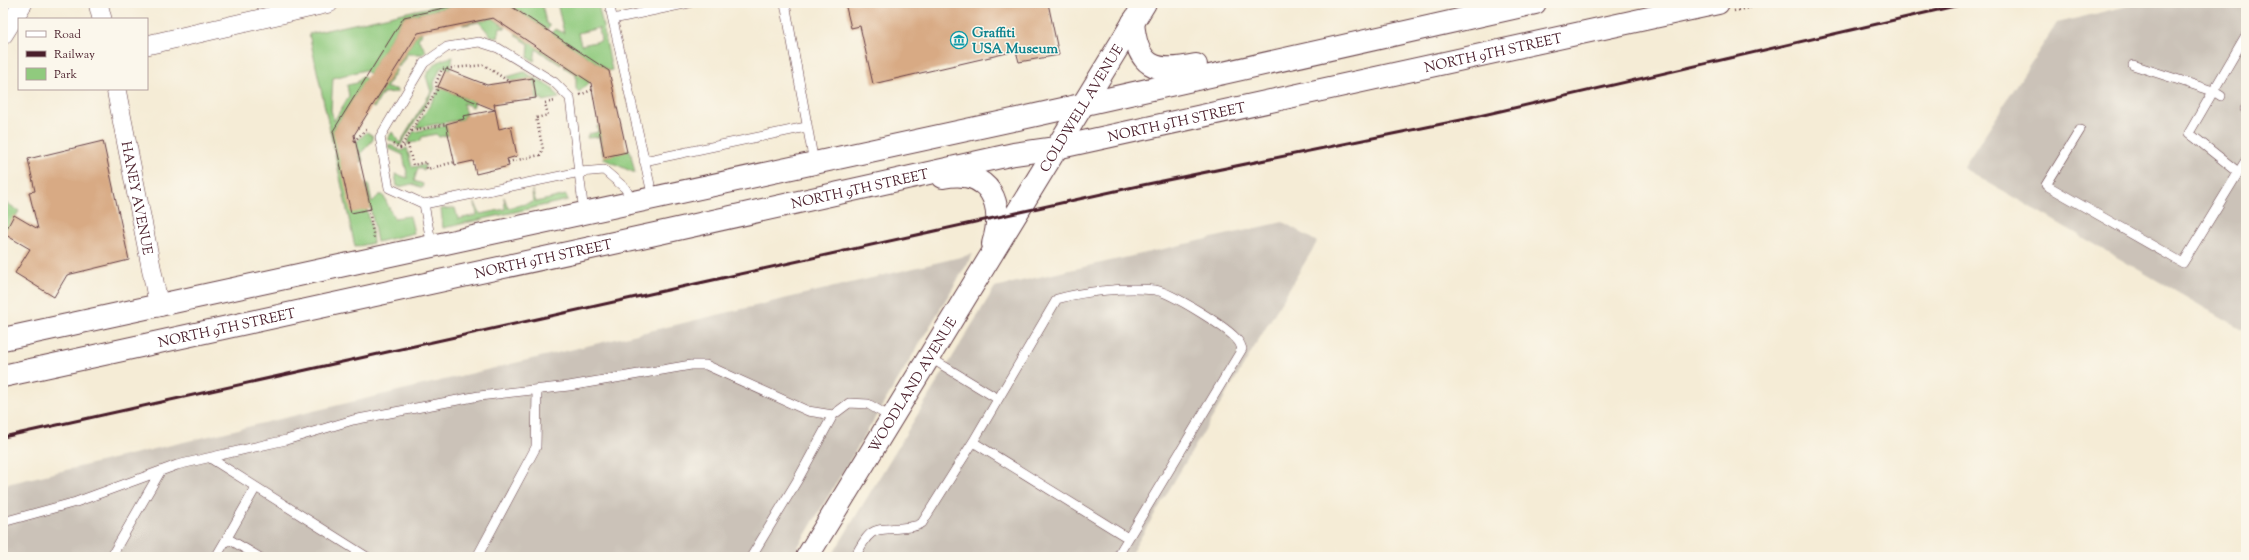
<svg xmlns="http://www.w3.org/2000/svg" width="2249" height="560" font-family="'Sorts Mill Goudy',serif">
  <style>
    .industrial { fill: #cbc2b8 }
    .green { fill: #90ca7e; stroke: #6d7454; fill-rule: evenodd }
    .building { fill: #d8aa84 }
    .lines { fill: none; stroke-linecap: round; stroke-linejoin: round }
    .service-casing { stroke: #643e45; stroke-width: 10 }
    .minor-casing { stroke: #643e45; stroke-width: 20 }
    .tertiary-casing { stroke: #643e45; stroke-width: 24 }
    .path { stroke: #643e45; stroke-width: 2.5; stroke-dasharray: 1 3; stroke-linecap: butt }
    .service { stroke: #fff; stroke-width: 9 }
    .minor { stroke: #fff; stroke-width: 19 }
    .tertiary { stroke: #fff; stroke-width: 22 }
    .rail { stroke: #4a1f2b; stroke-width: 3 }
    .labels { text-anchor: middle; stroke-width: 3; stroke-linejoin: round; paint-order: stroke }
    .culture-label { font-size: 14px; font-weight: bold; fill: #0d838f; stroke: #fbf7ec; text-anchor: start }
    .street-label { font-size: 14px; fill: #4a1f2b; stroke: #fbf7ec }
  </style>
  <rect width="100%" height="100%" fill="#fbf7ec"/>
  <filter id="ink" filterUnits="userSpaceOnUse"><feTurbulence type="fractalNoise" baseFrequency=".025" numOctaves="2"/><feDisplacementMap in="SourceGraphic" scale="8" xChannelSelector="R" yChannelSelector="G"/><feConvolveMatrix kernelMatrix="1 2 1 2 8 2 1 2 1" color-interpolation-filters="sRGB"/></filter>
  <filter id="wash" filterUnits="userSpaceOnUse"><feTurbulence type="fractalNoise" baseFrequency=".012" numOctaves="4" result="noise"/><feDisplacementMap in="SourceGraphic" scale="16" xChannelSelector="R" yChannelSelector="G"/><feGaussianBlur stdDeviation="0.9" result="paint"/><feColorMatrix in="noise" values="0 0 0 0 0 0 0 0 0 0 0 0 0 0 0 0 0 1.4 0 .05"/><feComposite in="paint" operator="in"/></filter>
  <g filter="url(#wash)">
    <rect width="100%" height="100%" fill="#f5ecd6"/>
    <path class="industrial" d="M2140,3h106v329l-283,-164 94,-145z
      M1283,222l34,20 -188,315h-298l164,-270z
      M973,254l-181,303h-789v-72z"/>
    <path class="green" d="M448,3h18l-62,14 -35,57 -4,-4 -32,8 -2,32 3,11 15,-25 -2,-11 10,-2 5,-7 4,3 -33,52c16,36 38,73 40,112l-18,4 -46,-213z
      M506,3h36l4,20 4,3 -3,4z
      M557,3h41l14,67 -3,1 -58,-38 4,-4 9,4zM599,28l2,13 -20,4 -3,-12z
      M493,18l13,10h-6l-2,10 -7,-2 -12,-14 -16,3v-1z
      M421,32l1,2 -4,5 8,12 -3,3h-16l-8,13 -2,-1 21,-33z
      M516,33l46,30 -1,2 -25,-16 -2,12 -6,-3 1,-14 -13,-8z
      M453,57l-3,13 -9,-3 -7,16 1,6 -35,57 -12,-7 4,-7 8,11 31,-51 -5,-16c7,-12 14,-17 27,-19z
      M565,65l25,17 -11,10 -3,-3v-14l-12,-8z
      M395,69l2,1 -11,18 10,1 2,3 -15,1 -9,15 -2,-1z
      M524,72l28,16 7,10 -16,3 -1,-3 -5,2 -4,-22 -21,3 -5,-4z
      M438,87l37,15 -2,5 -10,-4 3,12 -3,1 1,3 -48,9 23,-38z
      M446,125l3,10 -10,2 -3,-3 -14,3 -2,4 -13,3 6,-12z
      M599,125l5,32 26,-7 5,23 -31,-14 -5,-22 -12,1 1,-4 10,-2 -1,-6z
      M367,132l6,4v4l-12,13 2,8 -2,1 -5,-20z
      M389,144l12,7 6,-3 5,19 13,-2 -1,5 -6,-2 -4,13 9,3 -1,4 -10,-4 -13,3 -2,-1 -2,-12 13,4 -5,-23 -15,-7z
      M368,183l4,19 7,-7h4l11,23 16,-2 4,17 -37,9 -11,-58z
      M532,190l4,12 30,-7 2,5 -125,28 -2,-19 14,-1 3,11 19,-4 -2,-12 5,11 25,-5 -1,-12 4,11 25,-6z
      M7,203l12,8 -14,23h-2v-27z"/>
    <g id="blocks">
      <path class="building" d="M466,3h40l103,68 18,81 -23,5 -13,-74 -98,-65 -75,15 -64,102 17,74 -20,4 -18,-82 71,-114z
        M845,3h203l11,52 -40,7 -3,-11 -143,33 -13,-58 -9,2z
        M446,69l41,16 46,-7 3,20 -42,6 5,25 12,-3 6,30 -10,3 2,7 -33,8 -3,-13 -18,4 -9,-41 18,-5 -1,-3 32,-6 -57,-23z
        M103,141l26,119 -62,15 -13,22 -39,-24 15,-24 -26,-15 10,-19 24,14 -9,-37 6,-1 -7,-32z"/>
    </g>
  </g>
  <g filter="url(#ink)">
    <use href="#blocks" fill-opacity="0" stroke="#643e45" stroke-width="1"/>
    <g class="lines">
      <g class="service-casing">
        <path id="service" d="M609,3l44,195
          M785,3l29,160
          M613,19l76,-16
          M2133,65l80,26 8,5
          M2245,109l1,1
          M2080,130l-34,55 137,78 63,-103
          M644,161l162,-34
          M2238,172l-49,-39 57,-98
          M424,204l-35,-16 -9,-51 44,-74 23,-16 32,-5 19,6 56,34 16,16 14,115
          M432,247l-8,-43 156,-32 24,-2 21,18 8,14
          M929,357l69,42
          M833,415l16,-12 19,1 24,14
          M973,442l155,96
          M210,458l157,99
          M3,522l73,-20 101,-37 109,-25 67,-20 126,-24 90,-10 122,-21h15l102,46 25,4 -36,66 -46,76
          M227,538l29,-51
          M111,557l49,-85
          M216,557l11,-19 32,19
          M477,557l59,-110 1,-57
          M855,557c18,-36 21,-25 55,-30 5,-1 8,-1 12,-4l51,-81 84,-143c28,-8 69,-12 98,-9 15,2 74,38 83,51 2,2 3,5 4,8l-125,208"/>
      </g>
      <g class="minor-casing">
        <g id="minor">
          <path d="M98,3l4,16"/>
          <path d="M3,35l20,-32"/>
          <path d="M147,45l182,-42"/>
          <path id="s1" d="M116,89l43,218"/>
        </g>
      </g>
      <g class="tertiary-casing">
        <g id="tertiary">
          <path d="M1133,22c4,45 21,52 63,43"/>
          <path d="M943,177c48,-9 62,27 50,67"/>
          <path d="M3,339l1033,-224 499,-112"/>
          <path id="s2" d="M3,376l652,-142 359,-80 42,-6 662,-145"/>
          <path id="s3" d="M807,557l338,-554"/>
        </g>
      </g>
      <path class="path" d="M1734,11l37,-8
        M580,95l14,-6
        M412,131l35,-7
        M354,141l12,-11 3,1
        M393,144l7,4 8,-3 5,20 13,-3 1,7 28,-7
        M400,148l37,-58 -1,-7 6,-14 42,-4 27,18
        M508,162l32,-7 3,-6 -7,-31 12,-3 -3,-12 10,-2
        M369,209l5,30"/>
      <use href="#service" class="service"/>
      <use href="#minor" class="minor"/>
      <use href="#tertiary" class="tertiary"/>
      <path class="rail" d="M3,437l1135,-251 328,-67 502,-116"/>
    </g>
  </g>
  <defs>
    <g id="museum-ring" transform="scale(0.9)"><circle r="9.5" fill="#fbf7ec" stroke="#0f9aa8" stroke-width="1.5"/><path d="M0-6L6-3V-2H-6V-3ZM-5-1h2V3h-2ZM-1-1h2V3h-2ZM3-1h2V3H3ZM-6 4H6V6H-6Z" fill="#0f9aa8"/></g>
  </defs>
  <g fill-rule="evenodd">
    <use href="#museum-ring" x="959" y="40"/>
  </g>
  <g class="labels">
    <g class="culture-label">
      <text x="972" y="37">Graffiti<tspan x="972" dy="16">USA Museum</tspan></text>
    </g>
    <g class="street-label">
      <text dy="5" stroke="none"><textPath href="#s2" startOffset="1525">NORTH 9TH STREET</textPath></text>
      <text dy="5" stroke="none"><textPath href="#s3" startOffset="526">COLDWELL AVENUE</textPath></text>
      <text dy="5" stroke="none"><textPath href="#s2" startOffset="1201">NORTH 9TH STREET</textPath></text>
      <text dy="5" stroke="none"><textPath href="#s2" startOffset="877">NORTH 9TH STREET</textPath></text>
      <text dy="5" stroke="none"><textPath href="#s1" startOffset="111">HANEY AVENUE</textPath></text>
      <text dy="5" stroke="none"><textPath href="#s2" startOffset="553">NORTH 9TH STREET</textPath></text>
      <text dy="5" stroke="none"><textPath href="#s2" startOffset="229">NORTH 9TH STREET</textPath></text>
      <text dy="5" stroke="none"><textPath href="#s3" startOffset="202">WOODLAND AVENUE</textPath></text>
    </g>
  </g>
  <rect width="2249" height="560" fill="none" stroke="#fbf7ec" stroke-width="16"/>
  <rect x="18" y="18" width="130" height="72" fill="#fbf7ec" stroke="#b4a19f"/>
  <rect x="26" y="31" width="20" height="6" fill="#ffffff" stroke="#b4a19f"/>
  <text x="54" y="38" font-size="12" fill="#4a1f2b">Road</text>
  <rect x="26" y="51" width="20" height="6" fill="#4a1f2b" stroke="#b4a19f"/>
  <text x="54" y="58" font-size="12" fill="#4a1f2b">Railway</text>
  <rect x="26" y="68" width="20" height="12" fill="#90ca7e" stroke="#b4a19f"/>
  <text x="54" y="78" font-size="12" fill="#4a1f2b">Park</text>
</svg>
